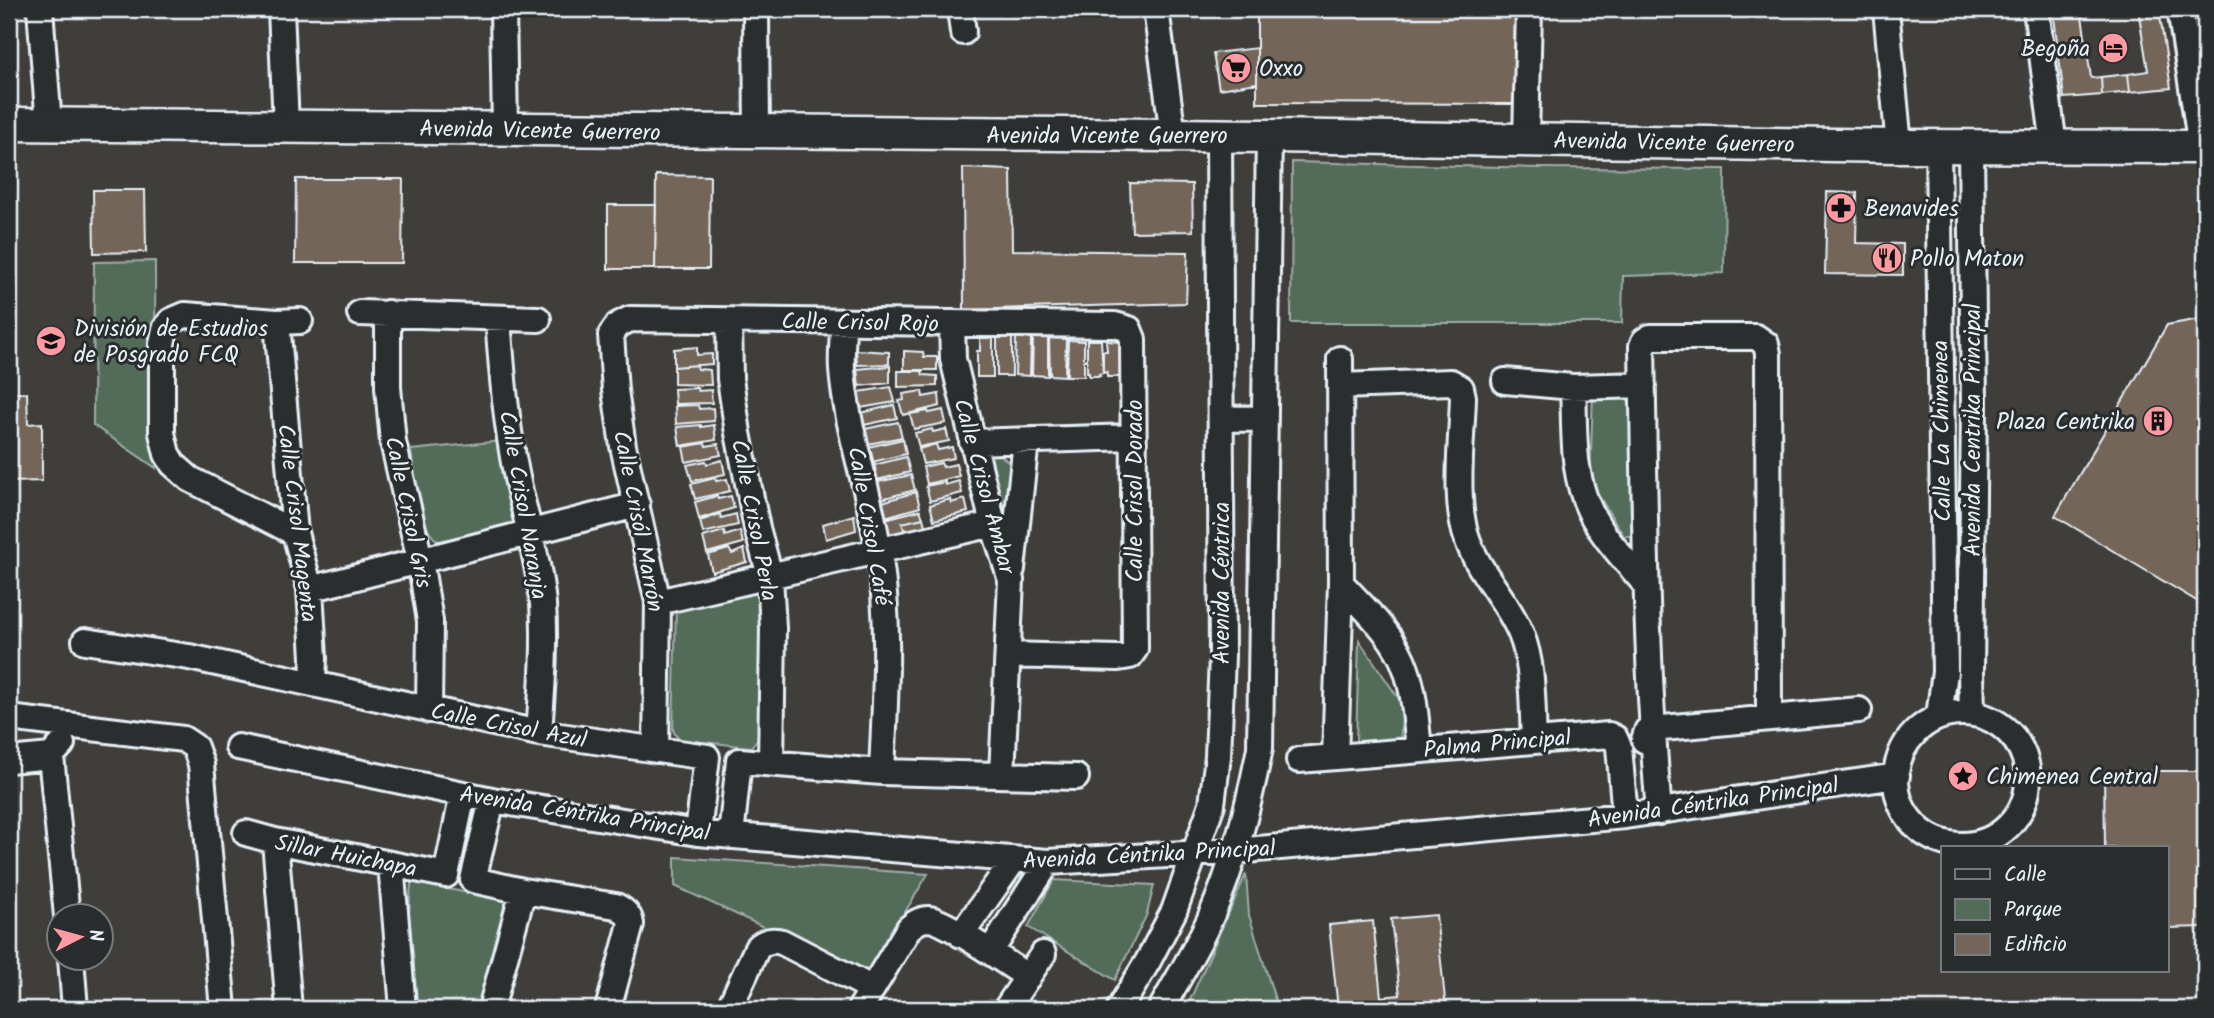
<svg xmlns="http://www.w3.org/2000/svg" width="2214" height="1018" font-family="Kalam,sans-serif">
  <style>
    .green { fill: #536c5a; stroke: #9eaea9; stroke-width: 2 }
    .building { fill: #736559; stroke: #e8f1f8; stroke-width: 2 }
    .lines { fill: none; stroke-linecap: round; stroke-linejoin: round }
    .minor-casing { stroke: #e8f1f8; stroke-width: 30 }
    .major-casing { stroke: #e8f1f8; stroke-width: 37 }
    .minor { stroke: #2a2d2e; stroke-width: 24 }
    .major { stroke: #2a2d2e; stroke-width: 32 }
    .labels { text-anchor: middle; stroke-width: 6; stroke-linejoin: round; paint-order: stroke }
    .poi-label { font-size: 23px; fill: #e8f1f8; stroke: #2a2d2e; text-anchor: start }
    .street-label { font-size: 23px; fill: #e8f1f8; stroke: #2a2d2e }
  </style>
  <rect width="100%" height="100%" fill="#403e3b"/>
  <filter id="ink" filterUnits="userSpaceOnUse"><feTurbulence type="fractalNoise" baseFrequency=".0143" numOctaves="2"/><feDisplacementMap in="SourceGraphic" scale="14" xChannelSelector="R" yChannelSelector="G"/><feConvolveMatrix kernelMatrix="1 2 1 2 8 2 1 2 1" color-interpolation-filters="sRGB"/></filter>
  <g filter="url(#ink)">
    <path class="green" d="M1292,162l248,6 185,1 -1,104 -101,3 -1,47h-331z
      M155,261l1,207 -63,-43 1,-163z
      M1593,393l43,2v141h-12l-34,-54z
      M501,441l15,81 -5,5 -71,15c-22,-9 -26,-70 -29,-92z
      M999,453l12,12 -2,33 -6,15 -16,-57z
      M757,590l5,6 -3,141 -8,10 -68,-7 -7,-4 -3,-6 3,-123z
      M1359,640l44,65 -3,37h-44z
      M675,857l253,17 -61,101 -192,-89z
      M1246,874l3,41 29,94h-92z
      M1054,880l100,5 -7,29 -32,66 -87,-53z
      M411,882l100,19 -26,108h-67l-9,-95z"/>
    <path class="building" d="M1257,9h258l-1,95 -257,-1z
      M2053,9h28l10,69 10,-1 1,18 -38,3z
      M2138,9h21l12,79 -41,4 -2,-18 20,-3z
      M1257,48v35l-38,6 -6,-36z
      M2128,74l2,18 -28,3 -1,-18z
      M963,168l48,2 1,80 176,2 -2,51 -222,7z
      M656,175l54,1 -1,93h-54z
      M296,179h107l-1,84h-107z
      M1130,183l62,1 1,47 -61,1z
      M93,190h52l1,62 -52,1z
      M1827,192l30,1 -1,50 47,1v31l-78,-1z
      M608,205h48l-1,64h-47z
      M2205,318v288l-150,-90 112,-191z
      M993,337v40h-16v-26h3v-13z
      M997,338h15v38h-15z
      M1016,338h15l-1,38 -15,-1z
      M1033,338h15v38l-16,-1z
      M1049,338l17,1 -1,37 -15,-1z
      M1068,340l16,1v35h-17z
      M1087,340h14l2,33 -4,1 1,2h-11v-4h-2z
      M1106,341l16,1 -1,35h-14v-5l-4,1v-22h4z
      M697,347v8l15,-1v10l-38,3v-18z
      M856,350l33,2v12l-32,1z
      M904,351l19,1 1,5h13v13h-33z
      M697,365l1,4 12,1 1,15 -37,-1v-17z
      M890,366v17l-31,3 -2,-17z
      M898,371h24l1,4 14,1v10l-39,1z
      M891,387l4,15 -35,6 -2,-16z
      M697,388l1,3 13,-1 1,13 -37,1 -1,-15z
      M922,391l1,6 16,-3 1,12 -37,9 -4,-14 5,-1 -1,-6z
      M9,393h18l1,31 14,-1v58l-33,1z
      M698,405l1,4 14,-1 1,13 -38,3 -1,-18z
      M894,405l3,13 -33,7 -3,-12z
      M943,410l3,13 -32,6 -4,-15 18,-3 1,2z
      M898,422l4,15 -34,7 -3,-15z
      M701,425v2l13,-2 2,15 -36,6 -3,-19z
      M932,429l1,3 13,-3 3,12 -30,6 -4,-14z
      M903,439l3,15 -34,8 -4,-15z
      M705,443l1,3 12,-2 3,11 -35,7 -3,-15z
      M936,444l2,6 14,-3 2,11 -31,6 -4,-15z
      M906,457l4,15 -33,8 -3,-15z
      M722,460l3,14 -33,7 -5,-16 19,-4 1,3z
      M941,463l2,4 13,-3 3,12 -32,8 -4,-17z
      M911,475l4,15 -34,9 -4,-17z
      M715,478l1,3 11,-2 3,12 -35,8 -4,-15z
      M959,481l3,12 -32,8 -4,-15 19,-4v3z
      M916,492l4,15 -35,10 -3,-15z
      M717,496l1,3 13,-3 3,12 -35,11 -4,-17z
      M950,499l1,4 14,-4 3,13 -34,8 -4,-15z
      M920,510l3,8 -21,5 4,13 -15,2 -6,-19z
      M720,514l1,4 15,-4 2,11 -35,8 -3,-12z
      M854,515l2,15 -30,9 -3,-15z
      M923,518l3,12 -20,6 -4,-13z
      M724,531l1,5 15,-5 3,12 -36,10 -4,-16z
      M729,549l3,5 12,-5 3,13 -35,10 -4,-17z
      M2104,771h101v156l-38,1v-80h-62z
      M1436,915l10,94h-108l-9,-84 44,-4 8,76 19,-2 -9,-76z"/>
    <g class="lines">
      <g class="minor-casing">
        <path id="minor" d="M40,9l9,116
          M281,9l5,118
          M503,9l2,120
          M756,9l1,124
          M960,9l3,23
          M1156,9l17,126
          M1886,9l13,137
          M2036,9l18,137
          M2180,9l21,138
          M1526,140l3,-131
          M1938,145l7,527 -6,44
          M1971,146l3,260 -3,265 1,42
          M360,313l178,6
          M388,313v74l5,55 27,118 10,61 -1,89
          M498,318c4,54 8,107 19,160 9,42 22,84 26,126 3,43 -1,86 -4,129
          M729,321l1,58 8,54 19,95 13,48 3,52 -2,135
          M277,322l18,211 15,56 4,69 -1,25
          M843,322c0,16 -2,33 -1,48 5,62 28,122 37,183 12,73 6,146 3,219
          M952,323l1,36 40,165 18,56 -9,195
          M1505,381l68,6 70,-2
          M1340,386l111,-4 10,6 2,9c-1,42 -10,106 5,144 12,34 40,60 53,93 13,32 11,72 13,106
          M1573,387c2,41 -2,85 17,124 13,27 37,51 56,74
          M1221,419l44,-1
          M972,442l161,-5
          M295,533l-105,-54 -17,-15 -6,-10 -5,-21v-89l3,-15 6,-8 14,-6 92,7 23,-1
          M1012,569l14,-128
          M1341,583c23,26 54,52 65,86 9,25 10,54 13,80
          M310,589l327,-84
          M658,602l335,-78
          M85,641l104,16 350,76 168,24 -9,76
          M1896 779a66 66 0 1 1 132 0a66 66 0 1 1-132 0Z
          M9,718l174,21 12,8 6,17 22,245
          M1644,740l3,-9 5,-2 207,-19
          M238,747l254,53 206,33 350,29 187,-11 390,-35 272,-40
          M656,750l2,-148 -35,-156 -8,-56 -4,-55 7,-10 12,-6 485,6 14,4 4,10 2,310 -5,7 -12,2 -110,-3
          M51,756l16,160
          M1335,757l6,-174 -1,-224
          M9,760l42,-4 11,-12
          M1299,760l310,-25 6,3 4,9 6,69
          M492,800l-19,80 50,11 93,15c8,4 14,9 15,18l-23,85
          M1659,812c-14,-155 -14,-310 -17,-466l2,-5 6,-4h106l10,7 2,10 1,362
          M246,833l29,8 171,34 17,-81
          M731,836l8,-75 143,11 194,5
          M275,841l14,168
          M391,864l12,145
          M961,935l52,-74
          M990,952l58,-90
          M71,958l4,51
          M491,1009l32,-118
          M729,1009l28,-61c7,-7 16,-9 25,-6l89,46
          M860,1009l49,-81c6,-5 11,-9 20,-9 16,1 82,47 99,58
          M1006,1009l37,-55
          M1119,1009l29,-48 26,-50 38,-107 6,-48 4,-100 -3,-521
          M1161,1009c17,-31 37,-62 51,-95 23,-53 37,-109 48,-166l9,-612"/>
      </g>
      <g class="major-casing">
        <path id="major" d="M9,124l1260,12 630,10 306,1"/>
      </g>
      <use href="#minor" class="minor"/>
      <use href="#major" class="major"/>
    </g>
  </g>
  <defs>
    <g id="hotel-disc" transform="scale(1.575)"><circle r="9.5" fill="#ff9aa2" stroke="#2a2d2e"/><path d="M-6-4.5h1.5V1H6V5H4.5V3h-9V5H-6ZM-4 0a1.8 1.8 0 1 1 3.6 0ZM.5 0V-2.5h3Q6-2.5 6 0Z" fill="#111"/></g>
    <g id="supermarket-disc" transform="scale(1.575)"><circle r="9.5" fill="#ff9aa2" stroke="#2a2d2e"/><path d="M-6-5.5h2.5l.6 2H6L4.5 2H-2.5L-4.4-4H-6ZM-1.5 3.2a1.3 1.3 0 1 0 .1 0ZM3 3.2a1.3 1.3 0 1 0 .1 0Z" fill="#111"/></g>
    <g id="pharmacy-disc" transform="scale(1.575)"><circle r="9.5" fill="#ff9aa2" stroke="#2a2d2e"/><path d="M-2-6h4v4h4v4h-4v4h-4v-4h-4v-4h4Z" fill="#111"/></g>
    <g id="restaurant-disc" transform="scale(1.575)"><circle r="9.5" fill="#ff9aa2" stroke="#2a2d2e"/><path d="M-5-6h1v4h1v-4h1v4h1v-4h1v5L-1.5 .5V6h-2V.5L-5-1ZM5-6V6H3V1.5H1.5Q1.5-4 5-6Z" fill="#111"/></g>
    <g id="university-disc" transform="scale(1.575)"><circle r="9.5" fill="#ff9aa2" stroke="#2a2d2e"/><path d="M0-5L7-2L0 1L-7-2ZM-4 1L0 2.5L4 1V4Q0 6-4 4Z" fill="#111"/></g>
    <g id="building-disc" transform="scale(1.575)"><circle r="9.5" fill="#ff9aa2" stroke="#2a2d2e"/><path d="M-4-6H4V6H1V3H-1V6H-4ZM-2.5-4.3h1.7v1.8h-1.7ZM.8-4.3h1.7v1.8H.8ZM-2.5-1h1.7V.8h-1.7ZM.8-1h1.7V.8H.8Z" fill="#111"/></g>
    <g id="sight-disc" transform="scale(1.575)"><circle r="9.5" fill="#ff9aa2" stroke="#2a2d2e"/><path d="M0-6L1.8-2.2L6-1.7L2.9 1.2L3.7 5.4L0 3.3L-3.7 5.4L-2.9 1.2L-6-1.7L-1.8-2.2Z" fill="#111"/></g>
  </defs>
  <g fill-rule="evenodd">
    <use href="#hotel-disc" x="2113" y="48"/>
    <use href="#supermarket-disc" x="1236" y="68"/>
    <use href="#pharmacy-disc" x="1841" y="208"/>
    <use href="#restaurant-disc" x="1887" y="258"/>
    <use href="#university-disc" x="51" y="341"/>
    <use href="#building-disc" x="2158" y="421"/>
    <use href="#sight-disc" x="1963" y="776"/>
  </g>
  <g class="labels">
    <g class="poi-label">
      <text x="2090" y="56" text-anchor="end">Begoña</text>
      <text x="1259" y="76">Oxxo</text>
      <text x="1864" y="216">Benavides</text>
      <text x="1910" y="266">Pollo Maton</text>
      <text x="74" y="336">División de Estudios<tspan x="74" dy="26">de Posgrado FCQ</tspan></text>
      <text x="2135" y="429" text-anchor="end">Plaza Centrika</text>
      <text x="1986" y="784">Chimenea Central</text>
    </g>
    <g class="street-label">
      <text transform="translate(540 130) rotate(1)" y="8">Avenida Vicente Guerrero</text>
      <text x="1107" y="143">Avenida Vicente Guerrero</text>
      <text transform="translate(1674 142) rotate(1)" y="8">Avenida Vicente Guerrero</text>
      <text transform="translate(860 322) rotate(1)" y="8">Calle Crisol Rojo</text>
      <text transform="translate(1972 430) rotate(-90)" y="8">Avenida Centrika Principal</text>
      <text transform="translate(1941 431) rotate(-91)" y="8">Calle La Chimenea</text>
      <text transform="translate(985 486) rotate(75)" y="8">Calle Crisol Ambar</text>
      <text transform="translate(1134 491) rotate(-90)" y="8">Calle Crisol Dorado</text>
      <text transform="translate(524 505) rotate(80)" y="8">Calle Crisol Naranja</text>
      <text transform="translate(409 512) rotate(78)" y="8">Calle Crisol Gris</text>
      <text transform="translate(755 520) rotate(79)" y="8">Calle Crisol Perla</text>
      <text transform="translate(639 521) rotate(79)" y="8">Calle Crisól Marrón</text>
      <text transform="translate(298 523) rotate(83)" y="8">Calle Crisol Magenta</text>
      <text transform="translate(870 526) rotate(80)" y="8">Calle Crisol Café</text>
      <text transform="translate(1221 583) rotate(-90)" y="8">Avenida Céntrica</text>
      <text transform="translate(509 725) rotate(11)" y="8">Calle Crisol Azul</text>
      <text transform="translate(1497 743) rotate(-5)" y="8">Palma Principal</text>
      <text transform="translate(1713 802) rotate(-8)" y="8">Avenida Céntrika Principal</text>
      <text transform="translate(585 813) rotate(9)" y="8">Avenida Céntrika Principal</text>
      <text transform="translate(1149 854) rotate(-3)" y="8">Avenida Céntrika Principal</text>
      <text transform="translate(346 855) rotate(11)" y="8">Sillar Huichapa</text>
    </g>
  </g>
  <rect width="2214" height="1018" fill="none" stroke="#2a2d2e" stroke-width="35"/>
  <rect x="18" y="18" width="2179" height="983" fill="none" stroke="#e8f1f8" stroke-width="2.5" filter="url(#ink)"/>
  <rect x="1941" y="846" width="228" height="126" fill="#2a2d2e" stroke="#767b7f" stroke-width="2"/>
  <rect x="1955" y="869" width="35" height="10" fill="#2a2d2e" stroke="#767b7f" stroke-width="2"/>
  <text x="2004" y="881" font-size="21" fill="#e8f1f8">Calle</text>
  <rect x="1955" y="899" width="35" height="21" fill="#536c5a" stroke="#767b7f" stroke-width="2"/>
  <text x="2004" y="916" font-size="21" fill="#e8f1f8">Parque</text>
  <rect x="1955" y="934" width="35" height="21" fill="#736559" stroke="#767b7f" stroke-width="2"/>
  <text x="2004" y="951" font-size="21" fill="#e8f1f8">Edificio</text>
  <g transform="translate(80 937) rotate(84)"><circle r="33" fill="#2a2d2e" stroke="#767b7f" stroke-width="2"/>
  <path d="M0-5L12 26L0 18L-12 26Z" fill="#ff9aa2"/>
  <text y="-10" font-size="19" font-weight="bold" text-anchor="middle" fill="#e8f1f8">N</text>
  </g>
</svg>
